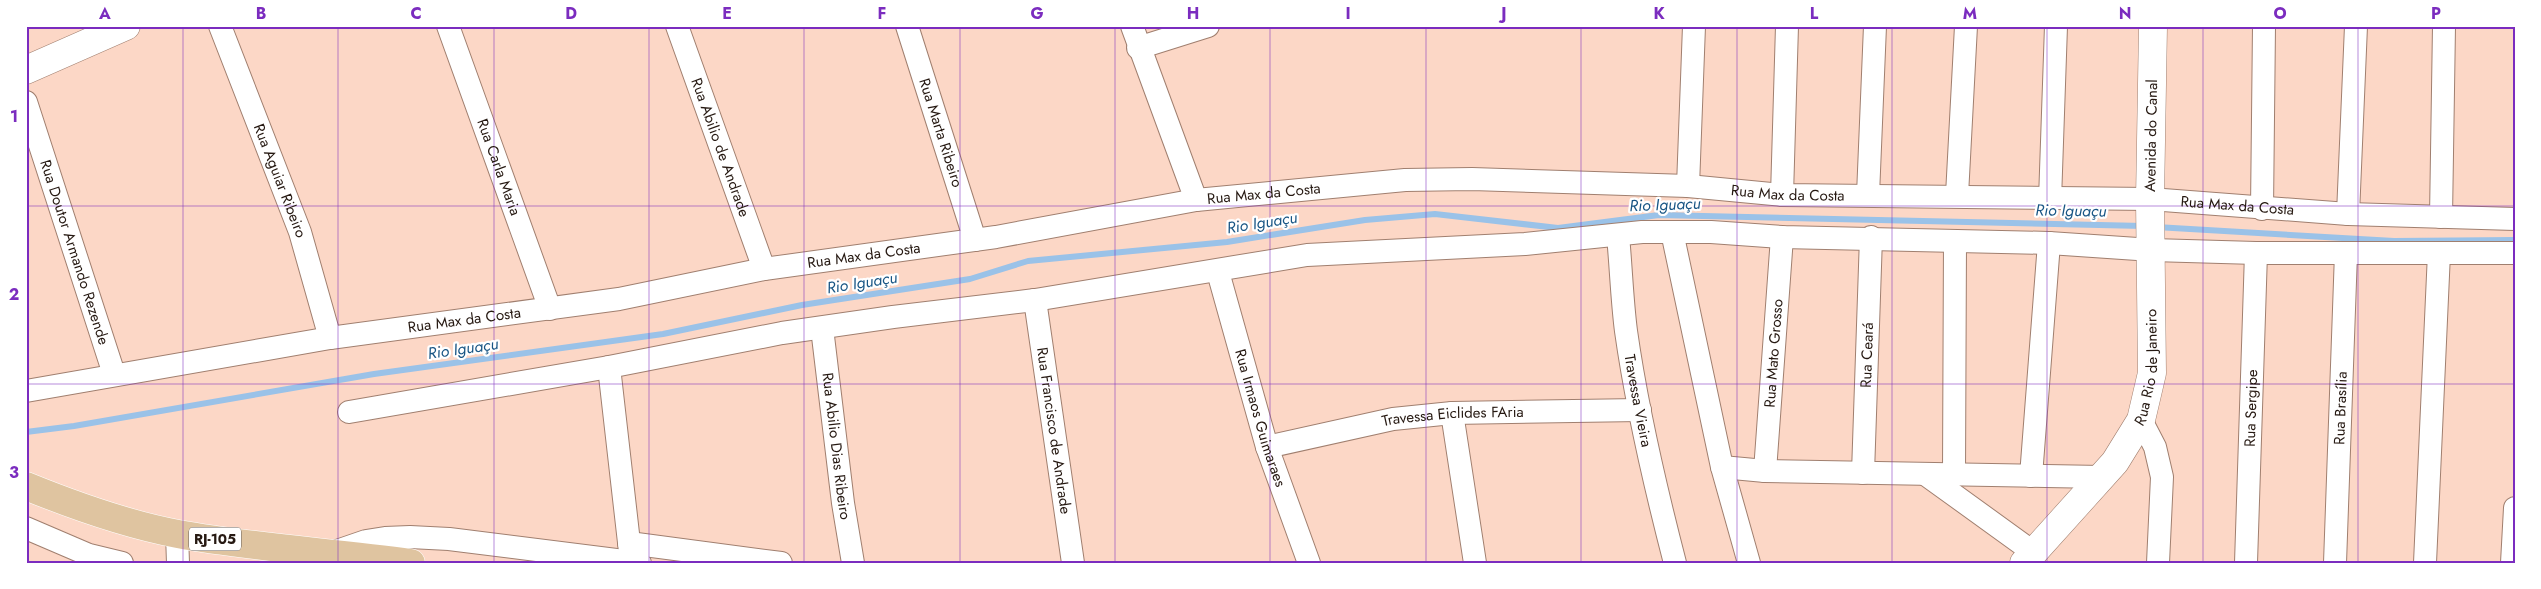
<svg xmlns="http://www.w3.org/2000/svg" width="2541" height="589" font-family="Jost,sans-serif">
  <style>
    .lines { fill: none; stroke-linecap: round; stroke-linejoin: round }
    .stream { stroke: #9ac2e8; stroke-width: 6 }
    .minor-casing { stroke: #a07f6f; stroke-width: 24 }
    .tertiary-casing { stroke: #a07f6f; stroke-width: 29 }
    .primary-casing { stroke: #fff; stroke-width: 29 }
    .minor { stroke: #fff; stroke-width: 22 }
    .tertiary { stroke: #fff; stroke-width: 28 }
    .primary { stroke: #dfc4a0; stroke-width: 28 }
    .grid { fill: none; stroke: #7b2cbf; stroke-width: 1; stroke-opacity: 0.55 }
    .labels { text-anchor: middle; stroke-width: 4.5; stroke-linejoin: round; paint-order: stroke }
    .shield { fill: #fff; stroke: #675e59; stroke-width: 1 }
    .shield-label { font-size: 14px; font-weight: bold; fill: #261912 }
    .street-label { font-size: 15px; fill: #261912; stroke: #fff }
    .water-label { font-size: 16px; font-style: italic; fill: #185584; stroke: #fff }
    .neatline { fill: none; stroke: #7b2cbf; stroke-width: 2 }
    .grid-label { font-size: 16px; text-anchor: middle; font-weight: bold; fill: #7b2cbf }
  </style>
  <rect width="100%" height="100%" fill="#fcd7c6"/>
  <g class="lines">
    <path class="stream" d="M2156,227l238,14 121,-1
      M26,432l48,-6 300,-52 289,-40 139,-29 168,-26 58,-18 199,-19 138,-22 70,-6 123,14 101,-13 485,11"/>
    <g class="minor-casing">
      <g id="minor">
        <path id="s1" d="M220,26l80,206 30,106"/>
        <path id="s2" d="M448,26l102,283"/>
        <path id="s3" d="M677,26l87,243"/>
        <path id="s4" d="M907,26l68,214"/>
        <path d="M1132,26l64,174"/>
        <path d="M1138,48l70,-22"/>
        <path id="s5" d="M26,102l88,272"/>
        <path d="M1688,186l6,-160"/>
        <path d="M1782,195l5,-169"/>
        <path d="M1868,195l7,-169"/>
        <path d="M1957,195l9,-169"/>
        <path d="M2050,200l6,-174"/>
        <path d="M2262,209l2,-183"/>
        <path d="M2348,214l8,-188"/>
        <path d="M2441,217l3,-191"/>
        <path d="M1672,232l50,235 27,96"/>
        <path id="s6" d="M1618,236c3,31 4,64 8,95 11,78 29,155 49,232"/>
        <path id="s7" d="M1218,272l49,175 42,116"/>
        <path id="s8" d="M1035,300l38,263"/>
        <path id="s9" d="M822,328l21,175 10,60"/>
        <path d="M609,367l22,193"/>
        <path id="s10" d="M26,391l304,-53 289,-39 145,-30 232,-32 200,-37 209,-20 67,-1 216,7 94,9 368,4 198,15 167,5"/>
        <path d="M349,412l260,-45 173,-34 111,-16 142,-17 272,-45 218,-11 117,-12h69l71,5 267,6 103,7 104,3h259"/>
        <path d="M1452,413l23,150"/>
        <path d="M2141,420l14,27 7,30 -4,86"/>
        <path id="s11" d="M1267,447l126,-28 59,-6 188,-3"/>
        <path d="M1722,467l43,4 337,6"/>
        <path id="s12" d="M1765,471l17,-234"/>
        <path id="s13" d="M1863,473l8,-236"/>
        <path d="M1925,474l108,78"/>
        <path d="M1954,474l1,-233"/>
        <path d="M2031,476l18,-233"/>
        <path d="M26,528l63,27 33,8"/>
        <path d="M177,534l1,29"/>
        <path d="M629,543l152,20"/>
        <path d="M334,552l32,-11 19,-3 25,-1 39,2 191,24"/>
        <path id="s14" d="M2246,563l10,-310"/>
        <path id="s15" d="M2335,563l11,-310"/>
        <path d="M2425,563l14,-310"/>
        <path d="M2512,563l3,-55"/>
      </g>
    </g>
    <g class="tertiary-casing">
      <g id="tertiary">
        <path d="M26,70l100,-44"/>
        <path id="s16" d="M2024,563l91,-101 26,-42 11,-47 -2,-174 3,-173"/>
      </g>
    </g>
    <g class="primary-casing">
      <path id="primary" d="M26,486c49,20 99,38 152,48 77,14 155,18 233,29"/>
    </g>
    <use href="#minor" class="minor"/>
    <use href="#tertiary" class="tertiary"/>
    <use href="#primary" class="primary"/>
  </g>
  <path class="grid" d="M183,26v537M338,26v537M494,26v537M649,26v537M804,26v537M960,26v537M1115,26v537M1270,26v537M1426,26v537M1581,26v537M1737,26v537M1892,26v537M2047,26v537M2203,26v537M2358,26v537M26,206h2489M26,384h2489"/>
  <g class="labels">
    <rect class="shield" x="189" y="527.5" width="52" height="23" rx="4"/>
    <g class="shield-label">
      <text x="215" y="544">RJ-105</text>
    </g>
    <g class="street-label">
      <text dy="5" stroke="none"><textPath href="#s4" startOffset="112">Rua Marta Ribeiro</textPath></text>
      <text dy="5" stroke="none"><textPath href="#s16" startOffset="471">Avenida do Canal</textPath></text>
      <text dy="5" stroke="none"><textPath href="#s3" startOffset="129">Rua Abilio de Andrade</textPath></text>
      <text dy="5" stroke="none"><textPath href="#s2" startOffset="150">Rua Carla Maria</textPath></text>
      <text dy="5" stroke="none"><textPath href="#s1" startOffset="166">Rua Aguiar Ribeiro</textPath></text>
      <text dy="5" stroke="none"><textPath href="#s10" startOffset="1779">Rua Max da Costa</textPath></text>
      <text dy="5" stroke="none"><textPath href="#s10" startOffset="1254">Rua Max da Costa</textPath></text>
      <text dy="5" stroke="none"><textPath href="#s10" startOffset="2229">Rua Max da Costa</textPath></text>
      <text dy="5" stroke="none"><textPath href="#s5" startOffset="158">Rua Doutor Armando Rezende</textPath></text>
      <text dy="5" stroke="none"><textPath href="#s10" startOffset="849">Rua Max da Costa</textPath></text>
      <text dy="5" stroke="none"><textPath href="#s10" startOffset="444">Rua Max da Costa</textPath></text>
      <text dy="5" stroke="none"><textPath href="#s12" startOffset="118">Rua Mato Grosso</textPath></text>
      <text dy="5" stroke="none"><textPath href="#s13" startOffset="118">Rua Ceará</textPath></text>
      <text dy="5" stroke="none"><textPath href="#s16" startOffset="239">Rua Rio de Janeiro</textPath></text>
      <text dy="5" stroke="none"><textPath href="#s6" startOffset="166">Travessa Vieira</textPath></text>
      <text dy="5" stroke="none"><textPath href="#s14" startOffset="155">Rua Sergipe</textPath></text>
      <text dy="5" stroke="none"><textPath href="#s15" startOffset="155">Rua Brasília</textPath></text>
      <text dy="5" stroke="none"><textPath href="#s11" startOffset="189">Travessa Eiclides FAria</textPath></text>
      <text dy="5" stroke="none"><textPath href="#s7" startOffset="152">Rua Irmaos Guimaraes</textPath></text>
      <text dy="5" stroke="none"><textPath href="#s8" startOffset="132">Rua Francisco de Andrade</textPath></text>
      <text dy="5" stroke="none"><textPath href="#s9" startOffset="119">Rua Abilio Dias Ribeiro</textPath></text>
    </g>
    <g class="water-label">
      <text transform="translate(1665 204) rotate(-2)" y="6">Rio Iguaçu</text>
      <text transform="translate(2071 210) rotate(1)" y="6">Rio Iguaçu</text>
      <text transform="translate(1262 222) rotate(-9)" y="6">Rio Iguaçu</text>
      <text transform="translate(862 282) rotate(-9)" y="6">Rio Iguaçu</text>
      <text transform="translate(463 348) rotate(-8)" y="6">Rio Iguaçu</text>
    </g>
  </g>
  <rect width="2541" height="589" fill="none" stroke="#ffffff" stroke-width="55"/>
  <rect x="28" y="28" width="2486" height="534" class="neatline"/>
  <g class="grid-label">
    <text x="105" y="19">A</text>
    <text x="261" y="19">B</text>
    <text x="416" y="19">C</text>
    <text x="571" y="19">D</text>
    <text x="727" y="19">E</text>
    <text x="882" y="19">F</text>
    <text x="1037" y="19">G</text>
    <text x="1193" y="19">H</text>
    <text x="1348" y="19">I</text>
    <text x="1504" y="19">J</text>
    <text x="1659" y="19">K</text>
    <text x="1814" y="19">L</text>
    <text x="1970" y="19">M</text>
    <text x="2125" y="19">N</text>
    <text x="2280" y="19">O</text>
    <text x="2436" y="19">P</text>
    <text x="14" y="122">1</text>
    <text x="14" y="300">2</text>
    <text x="14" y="478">3</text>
  </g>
</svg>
